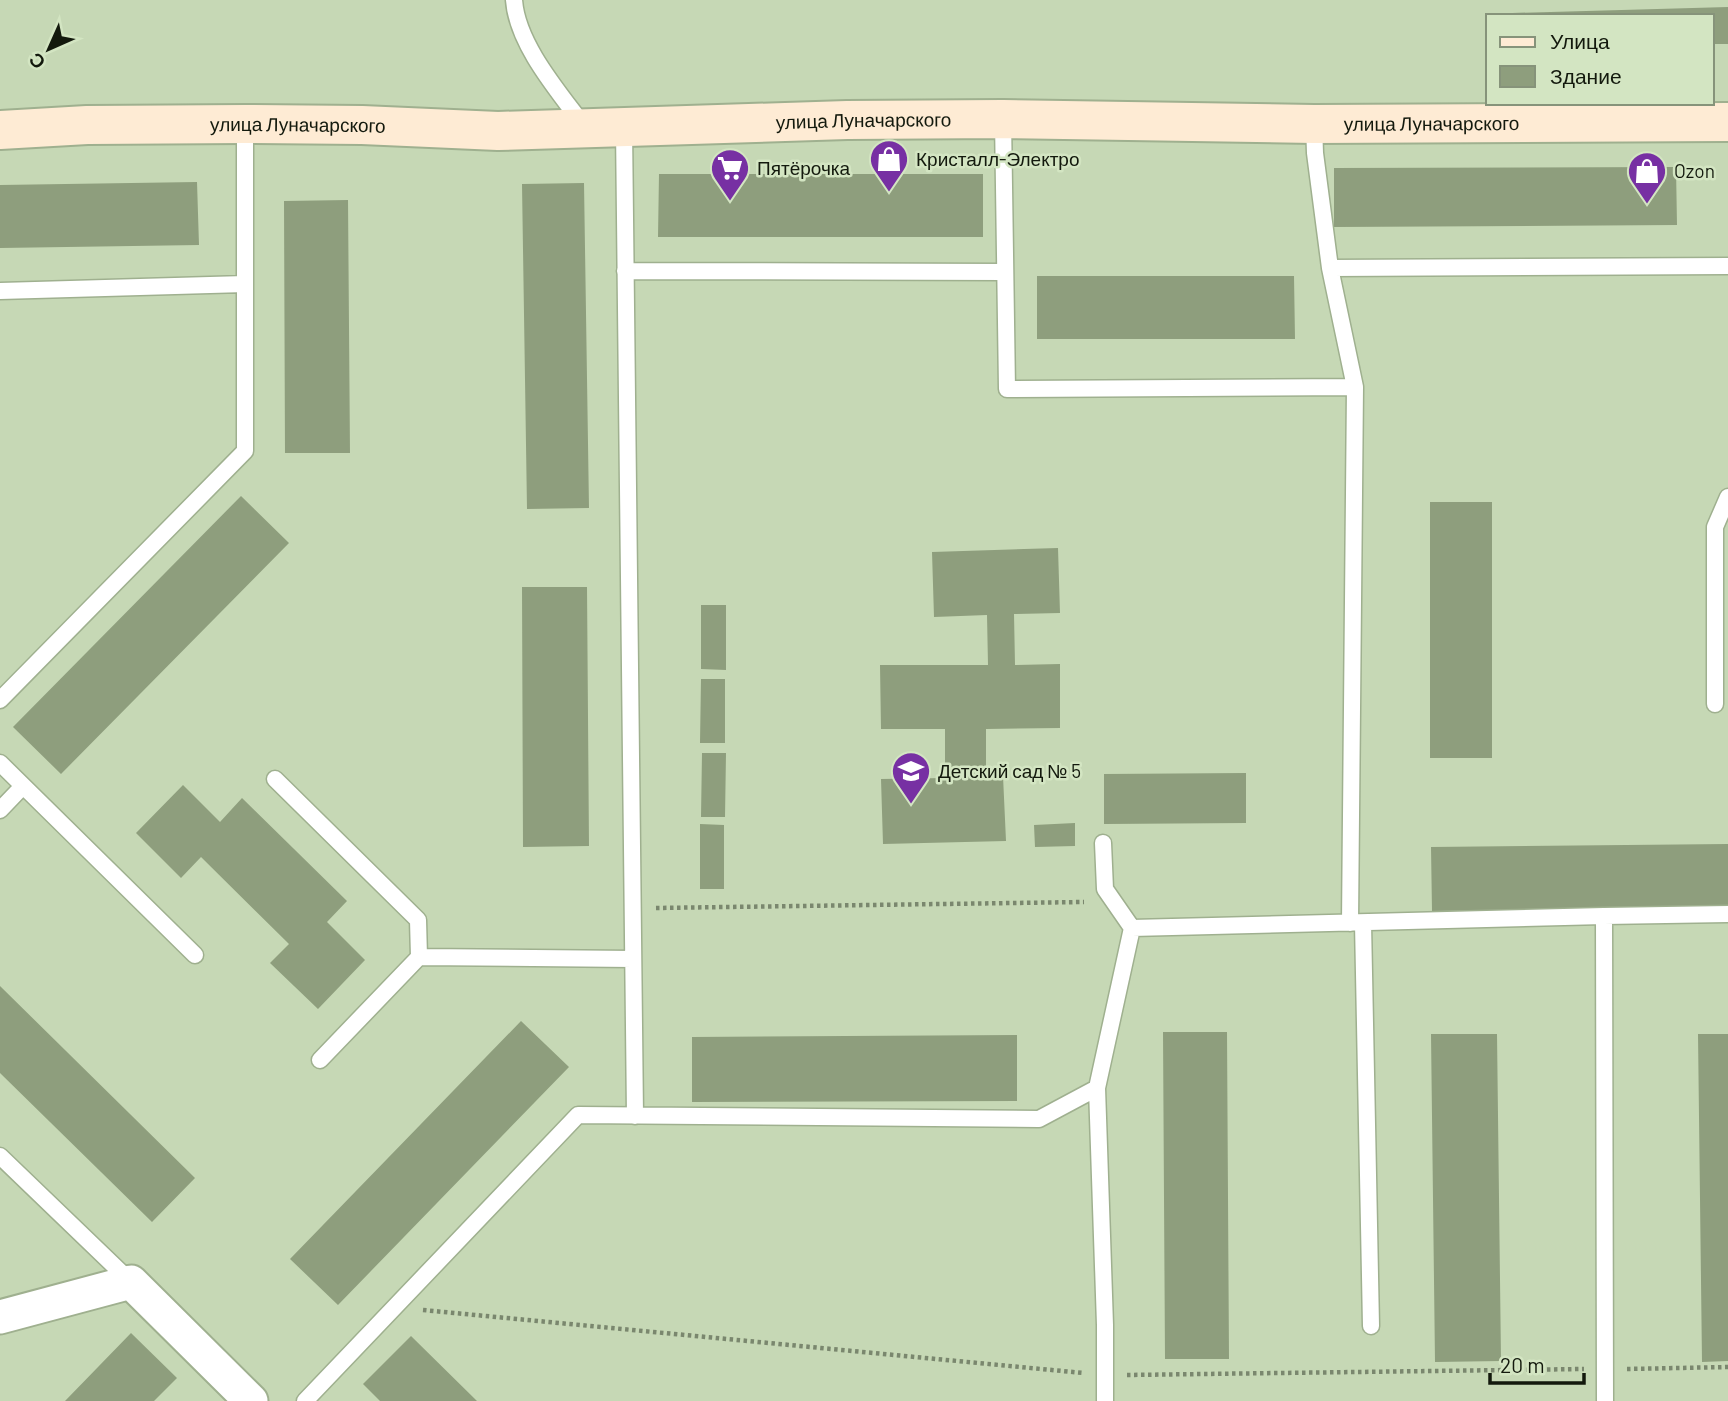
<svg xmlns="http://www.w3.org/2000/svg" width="1728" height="1401" font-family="Barlow,sans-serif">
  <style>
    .building { fill: #8e9e7d }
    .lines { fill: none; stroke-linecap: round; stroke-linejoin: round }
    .lane-casing { stroke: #9fb08f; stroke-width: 19 }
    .street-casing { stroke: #9fb08f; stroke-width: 37 }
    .secondary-casing { stroke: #9fb08f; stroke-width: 42 }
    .path { stroke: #7a876e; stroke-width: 4.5; stroke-dasharray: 3.5 3.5; stroke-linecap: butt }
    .lane { stroke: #fff; stroke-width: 16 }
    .street { stroke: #fff; stroke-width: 33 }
    .secondary { stroke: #feebd4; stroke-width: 38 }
    .labels { text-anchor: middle; stroke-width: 5; stroke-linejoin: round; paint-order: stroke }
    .street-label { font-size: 19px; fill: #13190d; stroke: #d3e5c2 }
    .poi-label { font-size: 19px; fill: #13190d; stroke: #d3e5c2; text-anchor: start }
  </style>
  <rect width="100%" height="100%" fill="#c6d8b5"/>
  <path class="building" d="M1728,7v37h-16v-28h-200v-3z
    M1676,167l1,58 -343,2v-59z
    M659,174h324v63h-325z
    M197,182l2,63 -199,3v-63z
    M584,183l5,325 -62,1 -5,-325z
    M348,200l2,253h-65l-1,-252z
    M1037,276h257l1,63h-258z
    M241,496l48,47 -228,231 -48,-47z
    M1430,502h62v256h-62z
    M1058,548l2,65 -46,1 1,51 45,-1v64l-74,1v47h17l3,65 -123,3 -2,-65 64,-1v-49h-64l-1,-64h108l-1,-50 -53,2 -2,-65z
    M522,587h65l2,259 -66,1z
    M701,605h25v65l-25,-1z
    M701,679h24v64h-25z
    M702,753h24l-1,64h-24z
    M1246,773v50l-142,1v-50z
    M183,785l37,37 22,-24 105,103 -20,21 38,38 -47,49 -48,-46 19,-19 -88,-87 -20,21 -45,-45z
    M1075,823v23l-40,1 -1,-22z
    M700,824l24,1v64h-24z
    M1728,844v64l-296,3 -1,-64z
    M0,986l195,192 -43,44 -152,-149z
    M521,1021l48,46 -231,238 -48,-46z
    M1163,1032h64l2,327h-64z
    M1431,1034h66l4,327 -66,1z
    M1698,1034h30v327l-26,1z
    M1017,1035v66l-325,1v-65z
    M131,1333l46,45 -23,23h-89z
    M411,1336l66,65h-97l-17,-17z"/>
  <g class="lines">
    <g class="lane-casing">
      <path id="lane" d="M514,0c3,44 44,91 70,126
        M1003,119l4,270 348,-2
        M1314,124l1,29 15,115
        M624,128l11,988
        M625,271l380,1
        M0,291l245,-7
        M0,700l245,-249v-327
        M1715,704v-177l13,-30
        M0,763l195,192
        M275,779l143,141 1,37
        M0,810l23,-24
        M1103,843l2,46 27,39 472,-12
        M1350,923l5,-536 -25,-119 398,-2
        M1363,923l8,403
        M320,1060l99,-103 214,2
        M1097,1088l8,237v76
        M0,1156l131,126
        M305,1401l273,-286 461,4 58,-31 35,-160
        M1605,1401l-1,-485 124,-2"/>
    </g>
    <g class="street-casing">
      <path id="street" d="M0,1317l131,-35 120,119"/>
    </g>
    <g class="secondary-casing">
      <g id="secondary">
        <path id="s1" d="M0,130l87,-5 158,-1 117,1 136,6 349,-11 156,-1 311,5 414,-2"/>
      </g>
    </g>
    <path class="path" d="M656,908l428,-6
      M423,1310l660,63
      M1627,1369l101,-2
      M1127,1375l457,-6"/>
    <use href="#lane" class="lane"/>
    <use href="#street" class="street"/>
    <use href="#secondary" class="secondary"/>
  </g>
  <defs>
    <g id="shop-pin" transform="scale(2.0125)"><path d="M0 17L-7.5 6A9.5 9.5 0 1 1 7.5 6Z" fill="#7730a3" stroke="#d3e5c2"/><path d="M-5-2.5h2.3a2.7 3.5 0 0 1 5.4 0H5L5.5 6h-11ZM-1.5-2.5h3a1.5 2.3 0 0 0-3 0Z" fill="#fff"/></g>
    <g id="supermarket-pin" transform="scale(2.0125)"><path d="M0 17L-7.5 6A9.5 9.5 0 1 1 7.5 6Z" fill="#7730a3" stroke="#d3e5c2"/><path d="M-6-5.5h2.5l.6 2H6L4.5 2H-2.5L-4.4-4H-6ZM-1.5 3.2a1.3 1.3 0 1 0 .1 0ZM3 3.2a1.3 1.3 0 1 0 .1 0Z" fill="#fff"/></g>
    <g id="school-pin" transform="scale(2.0125)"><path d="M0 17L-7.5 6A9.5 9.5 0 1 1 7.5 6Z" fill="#7730a3" stroke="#d3e5c2"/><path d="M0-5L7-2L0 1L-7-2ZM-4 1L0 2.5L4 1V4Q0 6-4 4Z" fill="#fff"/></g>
  </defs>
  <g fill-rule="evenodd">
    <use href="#shop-pin" x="889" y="159"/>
    <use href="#supermarket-pin" x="730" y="168"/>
    <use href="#shop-pin" x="1647" y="171"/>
    <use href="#school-pin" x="911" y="771"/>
  </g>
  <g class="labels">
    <g class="street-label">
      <text dy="7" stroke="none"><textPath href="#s1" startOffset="864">улица Луначарского</textPath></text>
      <text dy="7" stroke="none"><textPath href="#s1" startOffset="1432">улица Луначарского</textPath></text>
      <text dy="7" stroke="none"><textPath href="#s1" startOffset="298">улица Луначарского</textPath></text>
    </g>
    <g class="poi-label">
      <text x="916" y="166">Кристалл-Электро</text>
      <text x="757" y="175">Пятёрочка</text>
      <text x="1674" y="178">Ozon</text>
      <text x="938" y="778">Детский сад № 5</text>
    </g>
  </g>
  <rect x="1486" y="14" width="228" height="91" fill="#d3e5c2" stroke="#86937a" stroke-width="2"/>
  <rect x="1500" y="37" width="35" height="10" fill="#feebd4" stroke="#86937a" stroke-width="2"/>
  <text x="1550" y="49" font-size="21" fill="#13190d">Улица</text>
  <rect x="1500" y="66" width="35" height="21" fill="#8e9e7d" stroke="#86937a" stroke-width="2"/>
  <text x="1550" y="84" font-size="21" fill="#13190d">Здание</text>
  <g transform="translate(49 49) rotate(225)" stroke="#d3e5c2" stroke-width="5" paint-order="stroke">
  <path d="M0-5L12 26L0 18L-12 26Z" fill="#13190d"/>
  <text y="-10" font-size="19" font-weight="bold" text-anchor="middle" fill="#13190d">С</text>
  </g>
  <path d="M1490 1373v10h94v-10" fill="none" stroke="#13190d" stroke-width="3.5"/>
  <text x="1500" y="1373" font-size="21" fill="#13190d" stroke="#d3e5c2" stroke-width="5" paint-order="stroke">20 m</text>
</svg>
